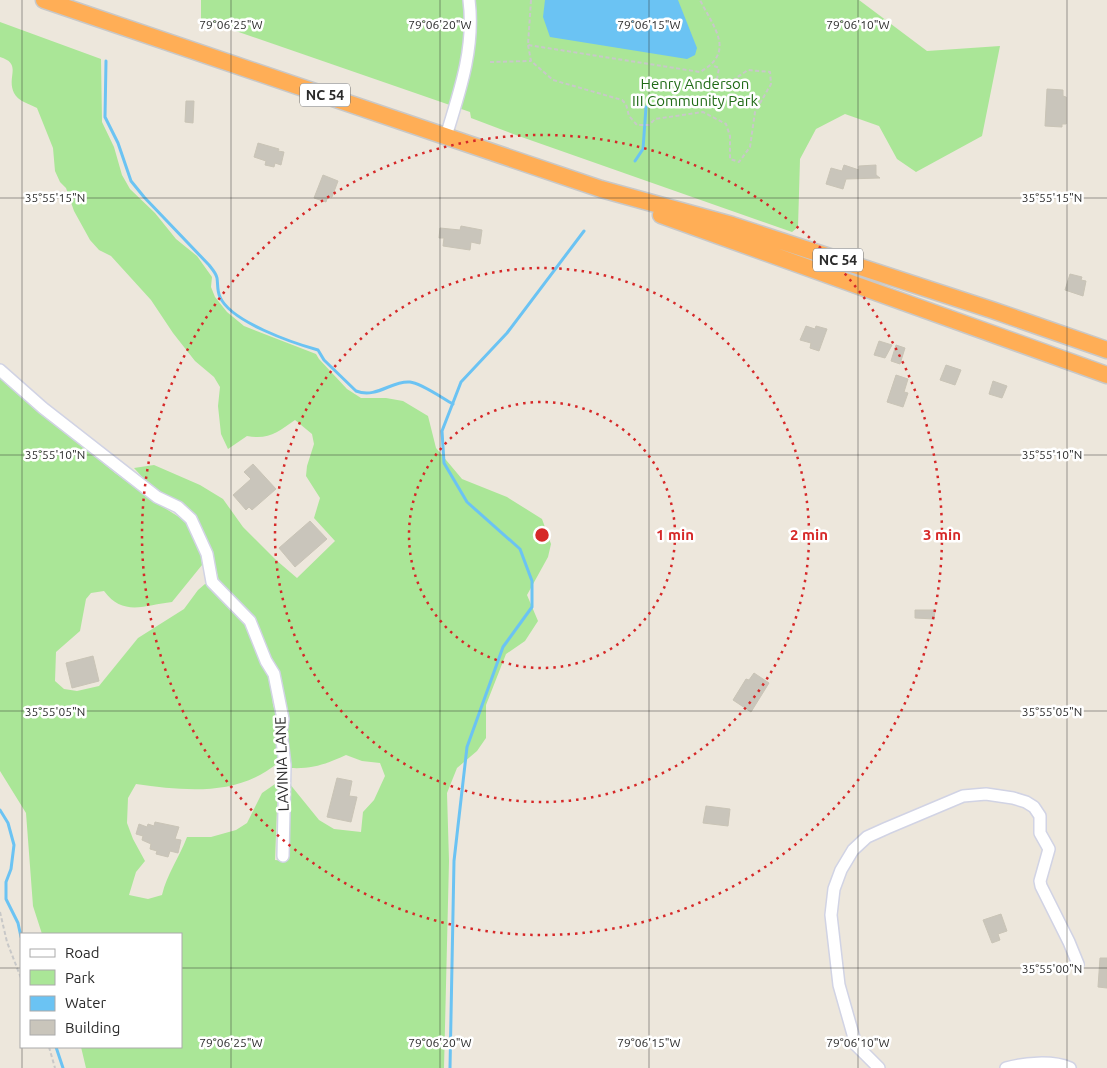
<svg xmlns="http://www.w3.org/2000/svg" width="1107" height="1068" font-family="Ubuntu,sans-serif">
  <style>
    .green { fill: #aae697 }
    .water { fill: #6bc3f3 }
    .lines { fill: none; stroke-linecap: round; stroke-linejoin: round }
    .stream { stroke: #6bc3f3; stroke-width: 3 }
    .building { fill: #c9c5bb; stroke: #c9c4b6 }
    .minor-casing { stroke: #d1d3e4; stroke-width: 14 }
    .highway-casing { stroke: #c8c8c8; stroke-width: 19 }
    .path { stroke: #c8c8c8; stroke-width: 2; stroke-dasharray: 4 2.5; stroke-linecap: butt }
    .minor { stroke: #fff; stroke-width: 11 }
    .highway { stroke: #ffae56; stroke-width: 16 }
    .ticks { fill: none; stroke: #2b2b2b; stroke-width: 1; stroke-opacity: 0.45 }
    .ring { fill: none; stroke: #d62828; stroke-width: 2.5; stroke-dasharray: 2.5 5 }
    .labels { text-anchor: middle; stroke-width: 5; stroke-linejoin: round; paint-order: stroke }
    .shield { fill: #fff; stroke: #6b6b6b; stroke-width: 1 }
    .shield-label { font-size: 14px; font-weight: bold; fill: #2b2b2b }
    .park-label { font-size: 15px; fill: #216b17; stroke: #fff }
    .street-label { font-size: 15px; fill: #2b2b2b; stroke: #fff }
    .ticks-label { font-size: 12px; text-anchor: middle; fill: #2b2b2b; stroke: #fff; stroke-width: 5; stroke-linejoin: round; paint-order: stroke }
    .centre { fill: #d62828; stroke: #fff; stroke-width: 2.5 }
    .ring-label { font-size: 15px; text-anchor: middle; font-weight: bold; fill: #d62828; stroke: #fff; stroke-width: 5; stroke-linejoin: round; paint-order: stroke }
  </style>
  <rect width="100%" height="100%" fill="#ede7dc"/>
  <path class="green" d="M201,0h658l68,51 73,-5 -18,90 -66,36 -19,-13 -18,-33 -34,-12 -29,15 -16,30 -2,68 -6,5 -279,-98 -42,-16 -1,-6 -269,-93z
    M0,22l101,37 1,63 12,25 8,28 8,14 25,24 21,26 21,17 15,21 -1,10 4,10 12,15 17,14 72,28 3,5 28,30 14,9h25l17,3 25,15 8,32 26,31 45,18 35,22 9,25 -3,13 -21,38 11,26 -13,20 -19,13 -20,51v33l-9,13 -20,17 -10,25 2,68 -5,207h-358l-5,-21h100v-113h-139l-9,-28 -7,-93 -26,-42v-393l115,95 40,29 32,20 14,31 1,12 -30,37c-27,3 -49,15 -68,-11l-13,2 -5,6 -6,32 -24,21 -1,29 9,8 13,2 22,-5 39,-48 46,-29 14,-19 7,-6h7l34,38 14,40 10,14 3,29 5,15 -2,8 4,33c-41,36 -94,30 -144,23l-8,14 -1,25 6,16 12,22 -9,11 -7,23 19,4 14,-4c5,-21 17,-37 25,-58h24l25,-7 11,-7 15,-30 16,-11 -3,78 12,1 2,-78 30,37 15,9 27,3 2,-20 11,-12 11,-24 -5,-13 -18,-2 -16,-6c-20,9 -33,14 -55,13l-20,-108 -16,-42 -36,-37 -8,-32 -16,-34 -13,-12 -21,-11 -17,-13 -10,-11 20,-3 46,20 23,14 20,28 33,33 21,18 38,-37 -21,-23 6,-20 -14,-22 1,-10 7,-22 -2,-10 -17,-14c-17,12 -26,20 -48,16l-19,13 -7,-15 -3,-28 2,-19 -6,-10 -19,-16 -22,-28 -22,-33 -40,-44 -12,-6 -9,-10 -16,-29 -8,-23 -6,-6 -5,-11 -2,-23 -16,-40c-8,-4 -19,-7 -23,-15 -8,-16 9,-29 -14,-36z"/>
  <path class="water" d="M545,0h133l19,48 -2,7 -8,4 -137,-22 -7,-20z"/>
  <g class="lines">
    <path class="stream" d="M106,61l-1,56 13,26 13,38 13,16 65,68c3,4 7,8 8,13 1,6 0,13 3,19 11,25 73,46 98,53l6,10 32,31c21,8 36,-11 54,-9 11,1 32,16 43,22
      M635,161l8,-12 3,-42
      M0,810l8,13 6,22 -3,24 -5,13v17l12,24 3,14
      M56,1047l7,21
      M450,1068l4,-207 13,-114 36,-100 29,-40v-26l-12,-32 -53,-47 -23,-39 -2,-32 19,-49 46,-49 77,-102"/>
  </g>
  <path class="building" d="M1047,89l16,1v6l3,1v27h-4v3l-17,-1z
    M186,101h8l-1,22 -8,-1z
    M258,143l21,6 -1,2 6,1 -3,13 -6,-2 -1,4 -9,-2 1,-4 -12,-4z
    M844,165l15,5v-4l17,-1v10l4,3 -34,1 -3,10 -17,-5 5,-16 11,3z
    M323,175l15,6 -6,16 -4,-1 -2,6 -12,-4z
    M461,226l21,4 -2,14 -9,-2 -1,8 -27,-4 1,-8h-5l1,-10 20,2z
    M1070,274l12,3 -1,3 5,1 -3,15 -18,-6z
    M806,326l9,3 1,-3 11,3 -8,22 -9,-3 1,-5 -11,-3z
    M879,341l13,4 -7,13 -11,-3z
    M896,345l9,3 -5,16 -9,-3z
    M946,365l15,5 -6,15 -15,-5z
    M896,375l12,4 -4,13 4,1 -5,14 -16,-5z
    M993,381l14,5 -5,12 -13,-4z
    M253,464l23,25 -24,21 -3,-3 -3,3 -13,-15 18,-16 -7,-7z
    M310,521l17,18 -32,28 -16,-19z
    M915,610h20l-1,9 -19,-1z
    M93,656l6,25 -27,7 -6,-25z
    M754,673l15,10 -18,29 -18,-12 13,-21 3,1z
    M337,778l15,3 -3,15 8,1 -6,25 -24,-5z
    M706,806l24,3 -2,17 -25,-3z
    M155,822l24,5 -4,12 6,1 -3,13 -8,-2 -2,6 -12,-3 1,-3 -7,-2 1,-5 -9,-4 1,-4 -7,-2 3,-10 8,3 1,-3 6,2z
    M1001,914l6,17 -9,3 2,6 -8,3 -9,-23z
    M1100,958h7v30l-9,-1z"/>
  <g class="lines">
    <g class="minor-casing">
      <path id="minor" d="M446,136c14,-45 29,-89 23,-136
        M0,370l43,38 114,89 21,10 13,12 16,35 5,28 38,39 16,40 8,13 9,45 -2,13 4,33 -2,91
        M879,1068l-23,-23 -17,-60 -8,-70 3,-26 7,-19 12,-20 14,-13 20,-9 76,-32 23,-2 27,4 13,4 8,5 6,9v17l9,16 -9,32 1,5 28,56 9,22
        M1006,1068c18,-5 46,-8 64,0"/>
    </g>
    <g class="highway-casing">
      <path id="highway" d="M44,0l557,189 131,36 260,85 115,40
        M661,215l446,160"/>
    </g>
    <path class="path" d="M531,0l-3,45 172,27c36,-20 14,-44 0,-72
      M528,45l3,16 22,19 69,20 4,4 3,12 8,9h12l6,-6 48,-7 23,12 4,12v23l9,3 11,-15 5,-35 16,-28 -1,-12 -22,-2 -18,12 -13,-3 2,-11 -7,-3
      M490,62l41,-1
      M0,912l7,30 14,36
      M49,1047l6,21"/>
    <use href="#minor" class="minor"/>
    <use href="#highway" class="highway"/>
  </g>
  <path class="ticks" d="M22,0v934M231,0v1068M440,0v1068M649,0v1068M858,0v1068M1067,0v1068M0,198h1107M0,455h1107M0,711h1107M0,968h21M181,968h926M22,1047v21"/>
  <g class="ring">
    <circle cx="542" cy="535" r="133"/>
    <circle cx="542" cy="535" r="267"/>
    <circle cx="542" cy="535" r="400"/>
  </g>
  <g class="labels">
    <g class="shield">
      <rect x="300" y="83.5" width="50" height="23" rx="4"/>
      <rect x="813" y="248.5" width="50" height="23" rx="4"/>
    </g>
    <g class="shield-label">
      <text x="325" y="100">NC 54</text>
      <text x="838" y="265">NC 54</text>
    </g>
    <g class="park-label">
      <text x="695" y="89">Henry Anderson<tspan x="695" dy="17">III Community Park</tspan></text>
    </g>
    <g class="street-label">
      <text transform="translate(282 764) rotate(-92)" y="5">LAVINIA LANE</text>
    </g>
  </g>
  <g class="ticks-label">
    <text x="231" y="29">79°06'25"W</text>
    <text x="440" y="29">79°06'20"W</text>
    <text x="649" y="29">79°06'15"W</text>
    <text x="858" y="29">79°06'10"W</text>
    <text x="55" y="202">35°55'15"N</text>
    <text x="1052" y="202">35°55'15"N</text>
    <text x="55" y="459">35°55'10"N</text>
    <text x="1052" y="459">35°55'10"N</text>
    <text x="55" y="716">35°55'05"N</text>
    <text x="1052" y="716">35°55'05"N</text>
    <text x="1052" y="973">35°55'00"N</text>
    <text x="231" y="1047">79°06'25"W</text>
    <text x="440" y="1047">79°06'20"W</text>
    <text x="649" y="1047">79°06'15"W</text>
    <text x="858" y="1047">79°06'10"W</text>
  </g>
  <circle cx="542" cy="535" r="8" class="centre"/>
  <g class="ring-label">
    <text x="675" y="540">1 min</text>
    <text x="809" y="540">2 min</text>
    <text x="942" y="540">3 min</text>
  </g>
  <rect x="20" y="933" width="162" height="115" fill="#ffffff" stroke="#aaaaaa"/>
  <rect x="30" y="949" width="25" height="8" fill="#ffffff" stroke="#aaaaaa"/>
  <text x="65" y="958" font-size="15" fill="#2b2b2b">Road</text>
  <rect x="30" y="970" width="25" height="15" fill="#aae697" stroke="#aaaaaa"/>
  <text x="65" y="983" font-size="15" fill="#2b2b2b">Park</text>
  <rect x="30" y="996" width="25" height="15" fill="#6bc3f3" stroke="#aaaaaa"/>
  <text x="65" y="1008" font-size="15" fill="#2b2b2b">Water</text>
  <rect x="30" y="1020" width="25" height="15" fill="#c9c5bb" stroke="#aaaaaa"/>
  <text x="65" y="1033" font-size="15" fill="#2b2b2b">Building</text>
</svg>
